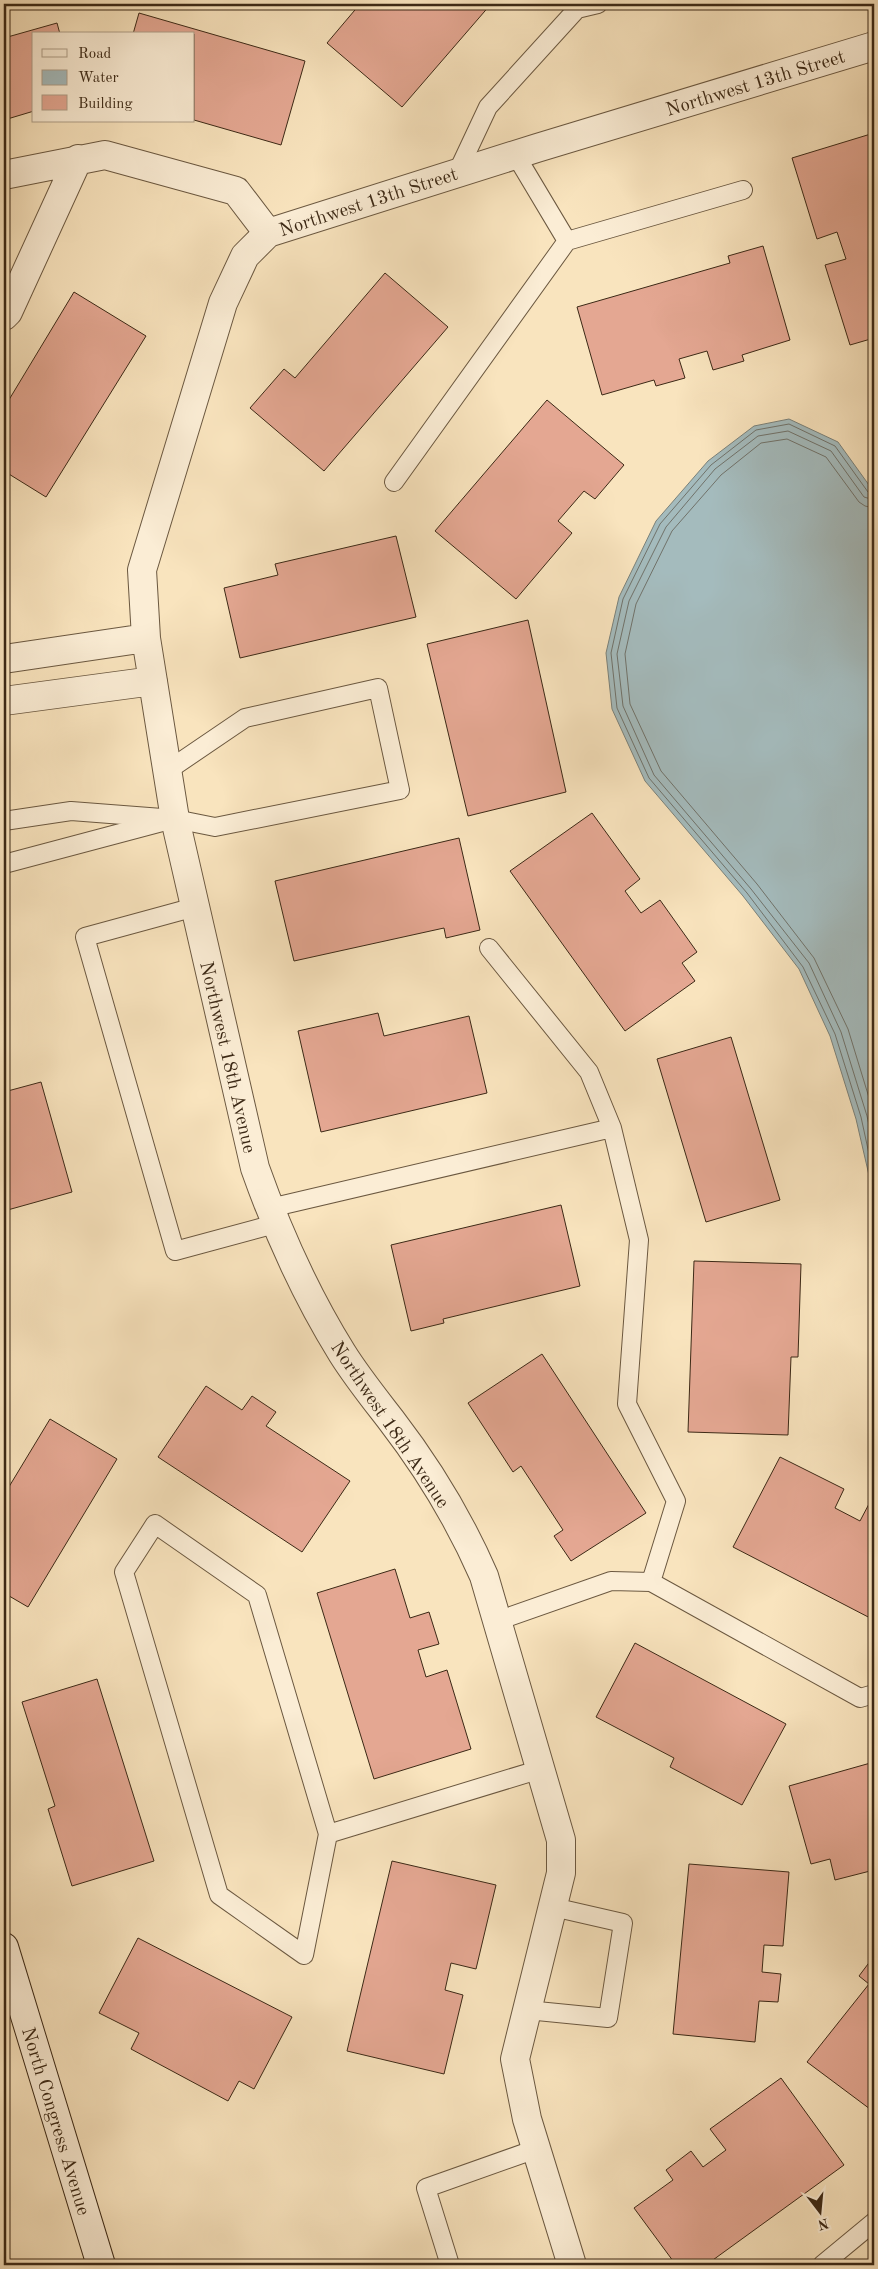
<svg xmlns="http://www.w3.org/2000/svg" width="878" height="2269" font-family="'Old Standard TT',serif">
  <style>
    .water { fill: #a4bbbd; stroke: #7a817a }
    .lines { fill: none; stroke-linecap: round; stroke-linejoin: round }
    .shore { stroke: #70726a; stroke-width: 1 }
    .building { fill: #e4a792; stroke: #3c2916 }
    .lane-casing { stroke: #6b5840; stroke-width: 20 }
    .street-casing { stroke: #6b5840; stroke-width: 30 }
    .secondary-casing { stroke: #3c2916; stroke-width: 30 }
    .lane { stroke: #fbedd5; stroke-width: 18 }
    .street { stroke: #fbedd5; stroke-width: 28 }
    .secondary { stroke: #fbedd5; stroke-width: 28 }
    .labels { text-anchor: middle; stroke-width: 4; stroke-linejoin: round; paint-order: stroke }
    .street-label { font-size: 19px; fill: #3c2916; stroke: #fbedd5 }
  </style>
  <rect width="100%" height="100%" fill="#f9e4be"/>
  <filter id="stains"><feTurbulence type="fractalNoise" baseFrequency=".004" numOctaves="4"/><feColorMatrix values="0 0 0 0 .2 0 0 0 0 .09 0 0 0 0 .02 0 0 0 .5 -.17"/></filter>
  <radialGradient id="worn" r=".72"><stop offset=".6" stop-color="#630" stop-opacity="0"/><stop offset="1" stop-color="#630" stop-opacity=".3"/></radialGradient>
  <path class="water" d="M789,419l49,23 36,50v882l-4,-44 4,-133 -18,-78 -26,-83 -31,-67 -56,-73 -98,-115 -33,-72 -6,-56 13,-56 37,-76 52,-60 46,-35z"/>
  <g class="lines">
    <path class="shore" d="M874,494l-6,-2 -33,-46 -46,-22 -33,6 -45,35 -51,59 -37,75 -12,54 6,55 32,70 98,115 56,74 32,67 26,83 13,60
      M874,500l-10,-3 -33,-46 -43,-20 -30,5 -43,33 -49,58 -37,74 -12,53 6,52 31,69 97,114 58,74 32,69 26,84 7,32
      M874,508l-9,-2 -6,-4 -33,-45 -39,-18 -26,4 -40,32 -49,56 -36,73 -11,50 5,50 31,67 96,113 57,74 34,71 26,85"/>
  </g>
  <path class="building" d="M360,4h131l-89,103 -75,-64z
    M139,13l166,48 -24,84 -87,-25v-86h-61z
    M57,23l3,11h-26v77l-30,9v-82z
    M874,133v205l-24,7 -25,-80 21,-6 -9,-27 -20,7 -25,-81z
    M763,246l27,94 -48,15 2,6 -31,9 -6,-19 -28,8 6,19 -29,8 -2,-6 -52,15 -25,-88 153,-44 -2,-7z
    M385,273l63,54 -124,144 -74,-63 34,-39 11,9z
    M74,292l72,44 -100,161 -42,-26v-63z
    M547,400l77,65 -29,34 -11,-8 -26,30 14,12 -56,66 -81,-68z
    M396,536l20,81 -176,41 -16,-70 54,-13 -3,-11z
    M528,620l38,172 -98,24 -41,-172z
    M592,813l48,66 -15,12 16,22 19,-13 37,52 -15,11 13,18 -70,50 -115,-160z
    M459,838l21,92 -34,8 -2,-10 -150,33 -19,-80z
    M378,1013l6,23 85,-20 18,77 -166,39 -23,-101z
    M731,1037l49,163 -74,22 -49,-163z
    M41,1082l31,110 -68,19v-119z
    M561,1205l19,81 -137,33 1,4 -33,8 -20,-86z
    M694,1261l107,3 -3,93h-7l-3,78 -100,-3z
    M542,1354l104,159 -75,48 -17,-25 9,-6 -42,-64 -8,6 -45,-69z
    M206,1386l36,24 10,-14 24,16 -10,14 84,55 -48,71 -144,-95z
    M50,1419l67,40 -89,148 -24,-14v-98z
    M780,1457l64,32 -9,19 25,13 10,-19 4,2v116l-141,-73z
    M395,1569l15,49 19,-6 10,32 -21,6 8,27 21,-7 24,79 -97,30 -57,-186z
    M635,1643l151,81 -44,81 -72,-38 4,-9 -78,-41z
    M97,1679l57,182 -82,25 -24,-77 7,-3 -33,-104z
    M874,1762v108l-39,10 -5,-21 -19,5 -22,-78z
    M392,1861l104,24 -20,84 -25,-6 -6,27 18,5 -19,79 -97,-23z
    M689,1864l100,8 -6,74 -19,-1 -2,27 19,2 -3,28 -19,-1 -4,41 -82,-8z
    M138,1938l154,79 -38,72 -15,-8 -11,20 -97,-52 8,-16 -40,-20z
    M874,1956v156l-67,-50 62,-78 -10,-8z
    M781,2078l63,87 -138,100h-30l-42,-57 39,-28 -7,-10 25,-19 12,16 23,-17 -16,-21z"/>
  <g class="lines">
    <g class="lane-casing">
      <path id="lane" d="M515,154l52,87 176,-51
        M457,173l31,-66 89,-98 21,-5
        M394,482l173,-241
        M4,821l67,-10 104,8 40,8 185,-37 -22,-102 -133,30 -78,53
        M4,864l158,-42
        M195,907l-110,30 90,314 100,-27
        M270,1208l342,-80 -23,-56 -100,-124
        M155,1524l102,71 71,239 -24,121 -85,-60 -95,-323z
        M651,1582l209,116 14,-4
        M497,1621l114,-40 40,1 25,-81 -49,-97 12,-164 -27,-112
        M328,1834l213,-65
        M527,2010l81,8 15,-95 -70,-16
        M450,2265l-24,-77 110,-39
        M822,2265l52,-43"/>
    </g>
    <g class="street-casing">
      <path id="street" d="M4,175l101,-20 131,36 32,42
        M4,316l4,-4 70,-153
        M4,659l142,-21
        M4,701l149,-20
        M572,2265l-45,-146 -12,-60 46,-186v-33l-77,-264c-24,-55 -56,-108 -93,-156 -17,-22 -34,-43 -49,-67 -36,-58 -64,-120 -87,-185l-80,-349 -29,-181 -4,-68 81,-267 22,-47 23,-23 269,-85 337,-102"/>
    </g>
    <g class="secondary-casing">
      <path id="secondary" d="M4,1947l97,318"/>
    </g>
    <use href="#lane" class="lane"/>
    <use href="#street" class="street"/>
    <use href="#secondary" class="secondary"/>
  </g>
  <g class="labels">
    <g class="street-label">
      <text transform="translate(755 82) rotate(-17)" y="7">Northwest 13th Street</text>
      <text transform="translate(368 201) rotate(-18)" y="7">Northwest 13th Street</text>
      <text transform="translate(229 1057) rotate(77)" y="7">Northwest 18th Avenue</text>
      <text transform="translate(391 1424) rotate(56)" y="7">Northwest 18th Avenue</text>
      <text transform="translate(57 2121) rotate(73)" y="7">North Congress Avenue</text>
    </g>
  </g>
  <rect width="878" height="2269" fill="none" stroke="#f9e4be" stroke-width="20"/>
  <rect x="5" y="5" width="868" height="2259" fill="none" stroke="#3c2916" stroke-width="2.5"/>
  <rect x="10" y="10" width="858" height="2249" fill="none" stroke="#3c2916"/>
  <rect x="32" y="32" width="162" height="90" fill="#fbedd5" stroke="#af9f89"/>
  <rect x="42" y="49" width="25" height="8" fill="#fbedd5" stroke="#af9f89"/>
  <text x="78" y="58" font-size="15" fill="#3c2916">Road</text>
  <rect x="42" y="70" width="25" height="15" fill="#a4bbbd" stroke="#af9f89"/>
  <text x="78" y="82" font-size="15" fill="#3c2916">Water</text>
  <rect x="42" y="95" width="25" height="15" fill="#e4a792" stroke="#af9f89"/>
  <text x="78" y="108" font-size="15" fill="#3c2916">Building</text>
  <g transform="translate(820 2212) rotate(164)" stroke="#fbedd5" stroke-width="4" paint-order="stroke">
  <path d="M0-4L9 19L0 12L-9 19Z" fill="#3c2916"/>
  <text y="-8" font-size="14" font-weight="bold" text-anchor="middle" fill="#3c2916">N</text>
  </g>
  <rect width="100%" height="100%" filter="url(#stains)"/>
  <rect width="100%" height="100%" fill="url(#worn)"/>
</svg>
